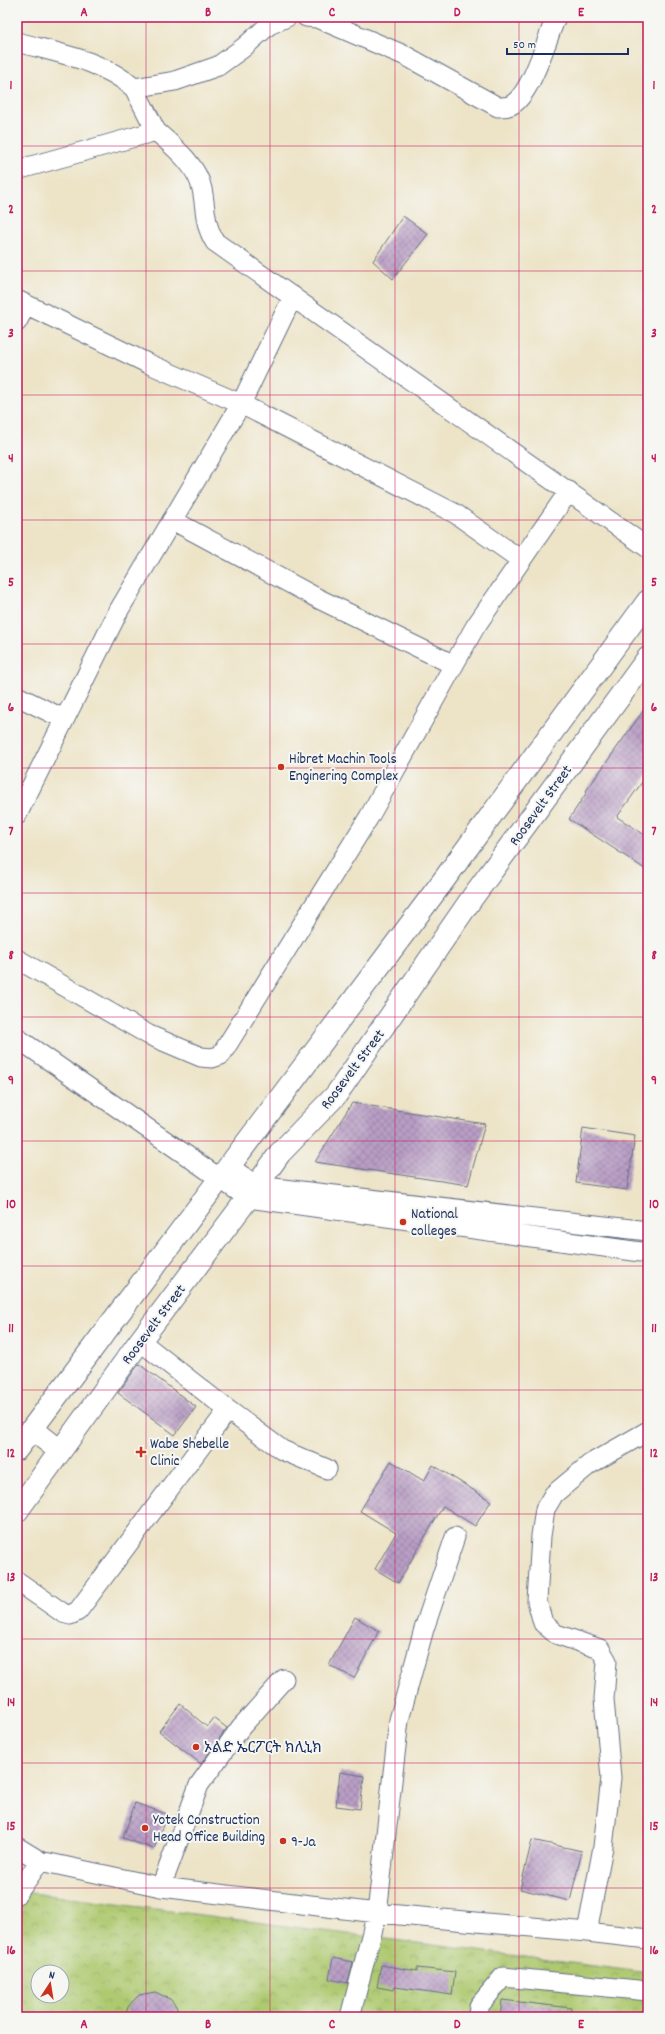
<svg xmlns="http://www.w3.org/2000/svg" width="665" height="2034" font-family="Dekko,'Noto Sans Ethiopic',sans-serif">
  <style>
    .park { fill: url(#park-crowns); stroke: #647c66; fill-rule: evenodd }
    .building { fill: url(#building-cross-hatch) }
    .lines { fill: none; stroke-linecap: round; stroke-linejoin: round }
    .minor-casing { stroke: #646e83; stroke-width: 21 }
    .major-casing { stroke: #646e83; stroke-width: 24 }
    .minor { stroke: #fff; stroke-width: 19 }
    .major { stroke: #fff; stroke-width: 22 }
    .grid { fill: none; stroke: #c2185b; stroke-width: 1; stroke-opacity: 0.55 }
    .poi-dot { fill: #c8321e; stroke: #f6f6f2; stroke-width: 1.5 }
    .labels { text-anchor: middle; stroke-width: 4; stroke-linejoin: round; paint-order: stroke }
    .poi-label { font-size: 15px; fill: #1b2f5e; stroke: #f6f6f2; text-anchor: start }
    .street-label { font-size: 15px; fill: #1b2f5e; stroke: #f6f6f2 }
    .neatline { fill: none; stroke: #c2185b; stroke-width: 1.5 }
    .grid-label { font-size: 13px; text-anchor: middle; font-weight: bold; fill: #c2185b }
  </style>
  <defs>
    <pattern id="park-crowns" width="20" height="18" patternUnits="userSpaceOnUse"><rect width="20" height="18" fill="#aec96f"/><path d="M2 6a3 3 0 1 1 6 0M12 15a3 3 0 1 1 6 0" fill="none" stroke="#8da45e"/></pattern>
    <pattern id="building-cross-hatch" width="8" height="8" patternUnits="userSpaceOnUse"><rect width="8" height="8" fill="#b99ec5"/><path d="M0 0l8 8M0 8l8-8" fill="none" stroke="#9681a3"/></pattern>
  </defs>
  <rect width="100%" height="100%" fill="#f6f6f2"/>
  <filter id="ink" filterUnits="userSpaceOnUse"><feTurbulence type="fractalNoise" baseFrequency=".025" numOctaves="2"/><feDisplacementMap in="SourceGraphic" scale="8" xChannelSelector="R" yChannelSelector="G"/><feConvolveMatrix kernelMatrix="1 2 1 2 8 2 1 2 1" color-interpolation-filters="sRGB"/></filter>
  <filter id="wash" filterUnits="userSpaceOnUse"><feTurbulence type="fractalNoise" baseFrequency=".012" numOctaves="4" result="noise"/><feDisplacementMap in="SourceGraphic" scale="16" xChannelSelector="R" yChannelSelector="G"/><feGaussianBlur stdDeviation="0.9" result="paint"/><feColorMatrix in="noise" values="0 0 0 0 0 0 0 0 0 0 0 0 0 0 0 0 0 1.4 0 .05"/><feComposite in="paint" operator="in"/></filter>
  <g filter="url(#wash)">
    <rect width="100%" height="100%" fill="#ede4c8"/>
    <path class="park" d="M17,1887l7,5 624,81v44h-631zM38,1972h24v24h-24z"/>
    <g id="blocks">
      <path class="building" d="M403,216l25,18 -35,45 -20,-18z
        M648,704v70l-31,43 31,20v34l-79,-52 18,-27 -1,-1z
        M352,1103l133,21 -17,61 -153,-23z
        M583,1128l52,8 -8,54 -51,-7z
        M139,1364l57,43 -21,28 -57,-42z
        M391,1461l33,20 9,-16 58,36 -16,25 -32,-20 -45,77 -23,-14 21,-36 -36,-22z
        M355,1617l24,14 -25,47 -25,-13z
        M180,1704l27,23 7,-9 13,10 -26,36 -42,-33z
        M340,1772l24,4 -4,33 -24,-3z
        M135,1803l32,11 -13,35 -31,-11z
        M532,1840l50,11 -12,50 -50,-12z
        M333,1958l20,4 -5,21 -19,-4z
        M381,1965l36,6v-3l38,4 -3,23 -57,-8 -1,3 -17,-3z
        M155,1992l15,7 6,7 4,11h-55l3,-10 5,-6 6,-6z
        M502,2000l69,8 -1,9h-70z"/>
    </g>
  </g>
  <g filter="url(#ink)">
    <use href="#blocks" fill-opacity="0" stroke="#646e83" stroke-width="1"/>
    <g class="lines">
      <g class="minor-casing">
        <path id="minor" d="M306,17l11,1 89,38 92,51c6,0 11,0 15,-3 19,-13 34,-65 43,-87
          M17,42c40,11 85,18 117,46
          M156,131l-22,-43 41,-7 43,-15 25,-18 26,-23 18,-8
          M17,170l139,-39c17,15 41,34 46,58 4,19 2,36 13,53l433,306
          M17,300l130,63 94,41 215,110 65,46
          M17,322l9,-18
          M172,520l147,79 135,66
          M17,696l47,23
          M17,815l102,-205 122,-206 52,-108
          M17,959l132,76 52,22 11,1 9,-3 148,-238 106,-190 94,-136
          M17,1038l231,160 400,55
          M228,1166l29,20 391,45
          M140,1341l88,69 54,40 45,19
          M17,1581l46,32 7,2 8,-4 150,-201
          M17,1847l23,14 121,26 216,26 210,19 61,7
          M161,1887l38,-102 42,-58 43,-48
          M17,1894l23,-33
          M587,1932l16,-85 8,-69 -7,-79 3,-38 -7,-12 -44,-15 -13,-11 -6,-22 4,-65 4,-27 9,-15 36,-30 58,-33
          M350,2017l27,-104 22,-193 25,-91 31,-92
          M478,2017l1,-11 24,-29 145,14"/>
      </g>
      <g class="major-casing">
        <path id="major" d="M32,1429l28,22
          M17,1449l429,-572 202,-276
          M17,1511l123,-170 108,-143 32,-45 56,-58 136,-197 176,-240"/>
      </g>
      <use href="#minor" class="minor"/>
      <use href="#major" class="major"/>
    </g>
  </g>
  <path class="grid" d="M146,17v2000M270,17v2000M395,17v2000M519,17v2000M17,146h631M17,271h631M17,395h631M17,520h631M17,644h631M17,768h631M17,893h631M17,1017h631M17,1141h631M17,1266h631M17,1390h631M17,1514h631M17,1639h631M17,1763h631M17,1888h631"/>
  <g class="poi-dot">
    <circle cx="281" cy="767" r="4"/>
    <circle cx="403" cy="1222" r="4"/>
    <path d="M139 1446h4v4h4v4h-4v4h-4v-4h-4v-4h4z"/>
    <circle cx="196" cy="1747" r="4"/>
    <circle cx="145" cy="1828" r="4"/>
    <circle cx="283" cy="1841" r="4"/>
  </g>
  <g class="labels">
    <g class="poi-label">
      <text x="289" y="763">Hibret Machin Tools<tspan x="289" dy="17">Enginering Complex</tspan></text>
      <text x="411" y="1218">National<tspan x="411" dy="17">colleges</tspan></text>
      <text x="150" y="1448">Wabe Shebelle<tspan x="150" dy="17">Clinic</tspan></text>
      <text x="204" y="1752">ኦልድ ኤርፖርት ክሊኒክ</text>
      <text x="153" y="1824">Yotek Construction<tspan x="153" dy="17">Head Office Building</tspan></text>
      <text x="291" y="1846">9-Ja</text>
    </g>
    <g class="street-label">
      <text transform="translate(540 805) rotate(-54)" y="5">Roosevelt Street</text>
      <text transform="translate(352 1069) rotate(-53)" y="5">Roosevelt Street</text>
      <text transform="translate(153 1324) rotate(-53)" y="5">Roosevelt Street</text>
    </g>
  </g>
  <rect width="665" height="2034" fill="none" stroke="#f6f6f2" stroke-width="44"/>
  <g transform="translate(50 1984) rotate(12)"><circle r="19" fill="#f6f6f2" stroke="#9ea6b7"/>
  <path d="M0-3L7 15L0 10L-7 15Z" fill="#c8321e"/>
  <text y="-6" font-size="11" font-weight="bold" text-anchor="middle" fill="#1b2f5e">N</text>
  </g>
  <path d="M507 48v6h121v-6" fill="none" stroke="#1b2f5e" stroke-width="2"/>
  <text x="513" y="48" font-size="12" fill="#1b2f5e" stroke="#f6f6f2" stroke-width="3" paint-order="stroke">50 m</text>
  <rect x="22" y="22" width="621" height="1990" class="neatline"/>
  <g class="grid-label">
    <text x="84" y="16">A</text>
    <text x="208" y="16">B</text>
    <text x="332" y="16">C</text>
    <text x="457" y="16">D</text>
    <text x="581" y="16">E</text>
    <text x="11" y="89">1</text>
    <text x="654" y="89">1</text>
    <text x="11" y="213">2</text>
    <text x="654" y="213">2</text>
    <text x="11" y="337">3</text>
    <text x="654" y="337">3</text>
    <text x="11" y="462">4</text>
    <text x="654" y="462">4</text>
    <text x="11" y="586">5</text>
    <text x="654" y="586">5</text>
    <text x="11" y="711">6</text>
    <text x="654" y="711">6</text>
    <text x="11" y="835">7</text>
    <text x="654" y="835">7</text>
    <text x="11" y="959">8</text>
    <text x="654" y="959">8</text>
    <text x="11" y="1084">9</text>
    <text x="654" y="1084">9</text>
    <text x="11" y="1208">10</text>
    <text x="654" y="1208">10</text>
    <text x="11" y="1332">11</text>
    <text x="654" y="1332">11</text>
    <text x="11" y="1457">12</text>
    <text x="654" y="1457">12</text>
    <text x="11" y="1581">13</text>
    <text x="654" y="1581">13</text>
    <text x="11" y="1706">14</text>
    <text x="654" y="1706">14</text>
    <text x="11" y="1830">15</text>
    <text x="654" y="1830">15</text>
    <text x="11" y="1954">16</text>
    <text x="654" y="1954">16</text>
    <text x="84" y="2028">A</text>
    <text x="208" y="2028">B</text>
    <text x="332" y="2028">C</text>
    <text x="457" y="2028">D</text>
    <text x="581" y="2028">E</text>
  </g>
</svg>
